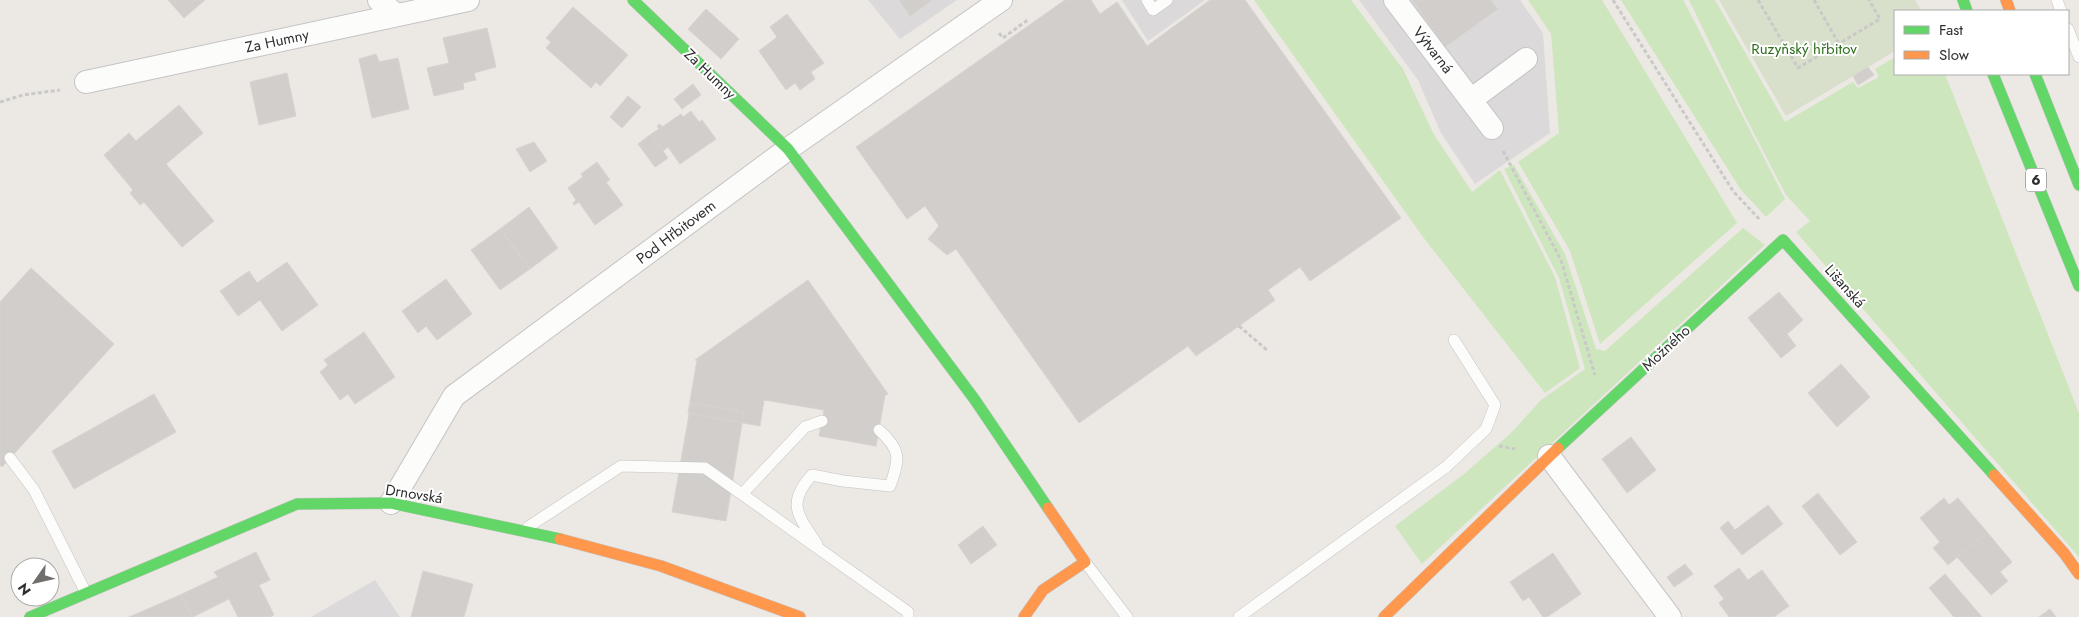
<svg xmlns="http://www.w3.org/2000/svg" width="2079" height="617" font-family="Jost,sans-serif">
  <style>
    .industrial { fill: #dcd9db }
    .green { fill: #cee6be }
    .cemetery { fill: #d8e0cc }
    .building { fill: #d1cecb; stroke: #d7d4d0 }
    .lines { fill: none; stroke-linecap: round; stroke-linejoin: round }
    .lane-casing { stroke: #c5c4c5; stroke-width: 12 }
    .street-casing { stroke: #c5c4c5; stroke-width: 24 }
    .fast-casing { stroke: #c5c4c5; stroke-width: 12 }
    .slow-casing { stroke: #c5c4c5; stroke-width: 12 }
    .path { stroke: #c9c9c8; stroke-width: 3; stroke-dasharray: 4 2.5; stroke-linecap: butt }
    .lane { stroke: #fcfcfb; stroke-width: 11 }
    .street { stroke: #fcfcfb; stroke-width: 22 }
    .fast { stroke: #63d668; stroke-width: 11 }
    .slow { stroke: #ff974d; stroke-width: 11 }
    .labels { text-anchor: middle; stroke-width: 4; stroke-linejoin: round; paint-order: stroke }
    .shield { fill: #fff; stroke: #6d6d6d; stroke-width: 1 }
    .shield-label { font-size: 14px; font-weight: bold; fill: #2e2e2e }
    .street-label { font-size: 15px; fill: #2e2e2e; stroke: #fff }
    .park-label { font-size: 15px; fill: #2c6e1b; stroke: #fff }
  </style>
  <rect width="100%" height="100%" fill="#ece8e4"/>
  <path class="industrial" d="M868,0h89l-57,39z
    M1122,0h83l-57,41z
    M1359,0h161l23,33 7,100 -75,51 -34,-51 -23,-53z
    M375,580l25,37h-89z"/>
  <path class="green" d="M1254,0h97l52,69 30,64 39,59 28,-22 55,107 25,91 -35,25 -122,-156z
    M1528,0h74l135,223 -137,121 -30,-93 -52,-89 41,-29 -8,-99z
    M1621,0h62l2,3 100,196 -19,18 -25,-27z
    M1689,0h26l70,122 68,-40 5,6 21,-11 -4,-8 20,-12v17h50l134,339v144l-283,-325 14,-11 -24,-26 -41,-79z
    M1514,165l51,89 31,95 9,2 138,-123 22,17 -343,319 -27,-38 69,-52 47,-41 30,-33 44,-31 -26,-91 -55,-109z"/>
  <path class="cemetery" d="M1719,0h196l7,11h-27v40l-109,65z"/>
  <path class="building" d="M168,0h37l-21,18z
    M899,0h33l-22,16z
    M1065,0h26l9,14 17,-12 30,44 63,-46h35l156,218 -91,63 -10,-14 -32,23 7,10 -36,26 -43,30 -8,-10 -109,77 -123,-174 -9,6 -19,-16 11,-13 -14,-20 -18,13 -51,-72z
    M1412,0h79l7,9 -53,38z
    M573,7l55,48 -28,31 -4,-4 -5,6 -45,-40 5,-6 -5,-4z
    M706,9l33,30 -18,20 -33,-30z
    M787,14l37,49 -13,9 4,7 -15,11 -5,-7 -9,7 -27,-39 18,-14 -7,-10z
    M487,28l9,39 -22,6 2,7 -13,3 1,6 -30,7 -7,-28 22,-5 -6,-25z
    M376,54l3,8 19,-4 11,51 -37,9 -13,-59z
    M1868,67l6,8 -16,10 -5,-9z
    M287,73l9,43 -37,9 -9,-43z
    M693,84l8,11 -19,14 -8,-10z
    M628,96l13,11 -19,21 -12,-11z
    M179,105l24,28 -37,31 48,57 -32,26 -38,-45 -4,3 -10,-12 3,-3 -29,-35 25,-22 7,8z
    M691,111l8,11 3,-2 14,19 -36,25 -12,-17 -5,4 -12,-17 8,-5 -2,-3 3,-2 2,3 19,-13 2,3z
    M651,134l17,24 -13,9 -17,-23z
    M534,142l13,19 -17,11 -14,-23z
    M597,162l13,18 -4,2 17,23 -28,20 -16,-23 -5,3 -1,-2 3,-3 -8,-12 15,-11 -2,-3z
    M529,207l29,41 -28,21 -30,-40z
    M500,229l30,40 -30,21 -29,-40z
    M287,262l31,43 -36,26 -22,-31 -22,16 -18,-25 29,-20 8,12z
    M31,268l83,76 -112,123 -2,-2v-163z
    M446,279l26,35 -35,26 -11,-14 -8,7 -16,-22z
    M808,280l80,114 -3,1 -9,51 -57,-10 5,-26 -60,-10 -4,26 -72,-13 9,-53h-2z
    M1779,292l24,28 -16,14 9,12 -15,12 -33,-40z
    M364,332l31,45 -40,27 -7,-10 -8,6 -20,-28 8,-7 -4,-5z
    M1841,364l29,33 -33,30 -29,-34z
    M154,394l22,38 -102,57 -22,-38z
    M691,403l53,9 -18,109 -54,-9z
    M1631,437l25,33 -29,23 -25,-34z
    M1818,493l39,49 -17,13 -38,-49z
    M1944,498l5,7 9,-7 29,34 -39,33 -15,-17 7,-6 -20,-24z
    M1768,505l15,19 -41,31 -22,-27 8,-7 7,9z
    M983,526l14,19 -26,19 -13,-19z
    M1987,532l25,30 -12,10 8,9 -17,14 -34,-38z
    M256,552l14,28 -11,5 15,30 -4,2h-32l-9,-18 -36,18 -13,-22 38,-18 -4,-5z
    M1553,553l28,41 -34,23h-4l-14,-20 -6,4 -13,-19z
    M1685,564l8,10 -19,13 -7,-10z
    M1739,568l9,12 14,-10 27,36 -15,11h-45l-10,-14 5,-4 -10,-13z
    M423,571l50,13 -9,33h-53z
    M1945,574l37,43h-28l-25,-29z
    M180,595l13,22h-64z
    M2050,609l6,8h-17z"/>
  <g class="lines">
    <g class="lane-casing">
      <path id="lane" d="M1147,0l6,10 14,-10
        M2057,0l4,11
        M2068,29l11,28
        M10,458l24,32 52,103
        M742,494l63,-67 17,-6
        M528,527l93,-61 84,2 203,144v5
        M817,544c-19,-28 -31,-41 -5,-69l31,6 47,5c10,-28 11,-36 -11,-56
        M1085,562l42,55
        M1239,617l207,-150 40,-38 9,-24 -41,-65"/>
    </g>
    <g class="street-casing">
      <path id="street" d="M379,0l17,15
        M1395,0l97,128
        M86,82l382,-82
        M1472,99l54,-40
        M1549,456l121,161
        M391,503l63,-107 334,-247 213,-149"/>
    </g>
    <g class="fast-casing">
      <path id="fast" d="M633,0l155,149 187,251 73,108
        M1963,0l4,11
        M1993,74l86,212
        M2035,74l44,111
        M1558,448l225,-208 211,235
        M30,617l267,-113 94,-1 169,36"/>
    </g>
    <g class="slow-casing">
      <path id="slow" d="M2006,0l4,11
        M1994,475l70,78 15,21
        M560,539l101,27 139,51
        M1024,617l19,-27 42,-28 -37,-54
        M1384,617l174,-169"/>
    </g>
    <path class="path" d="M1613,0l120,191 28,30
      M1758,0l40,68 82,-49 -11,-19
      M1814,0l25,44
      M999,33l4,5 26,-19
      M0,102l23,-7 37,-5
      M1503,151l58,109 34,115
      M1239,326l29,25
      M1499,446l16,3"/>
    <use href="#lane" class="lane"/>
    <use href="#street" class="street"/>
    <use href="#fast" class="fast"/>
    <use href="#slow" class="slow"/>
  </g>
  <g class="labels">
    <rect class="shield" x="2026" y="168.5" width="20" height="23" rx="4"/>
    <g class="shield-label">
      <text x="2036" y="185">6</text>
    </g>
    <g class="street-label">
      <text transform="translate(277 41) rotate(-12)" y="5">Za Humny</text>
      <text transform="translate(1433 50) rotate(52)" y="5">Výtvarná</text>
      <text transform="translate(710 74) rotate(44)" y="5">Za Humny</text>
      <text transform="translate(676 232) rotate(-37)" y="5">Pod Hřbitovem</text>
      <text transform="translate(1845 286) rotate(48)" y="5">Lišanská</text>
      <text transform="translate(1666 348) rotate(-43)" y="5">Možného</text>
      <text transform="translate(414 494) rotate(9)" y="5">Drnovská</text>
    </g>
    <g class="park-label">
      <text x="1804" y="54">Ruzyňský hřbitov</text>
    </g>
  </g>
  <rect x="1894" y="10" width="175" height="65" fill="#ffffff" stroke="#ababab"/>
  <rect x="1904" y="26" width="25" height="8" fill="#63d668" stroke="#ababab"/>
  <text x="1939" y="35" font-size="15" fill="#2e2e2e">Fast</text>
  <rect x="1904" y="51" width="25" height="8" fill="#ff974d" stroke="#ababab"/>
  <text x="1939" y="60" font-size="15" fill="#2e2e2e">Slow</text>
  <g transform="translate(35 582) rotate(236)"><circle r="24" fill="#ffffff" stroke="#ababab"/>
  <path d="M0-4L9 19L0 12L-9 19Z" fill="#706f6e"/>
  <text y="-8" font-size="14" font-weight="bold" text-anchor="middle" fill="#2e2e2e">N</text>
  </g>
</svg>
